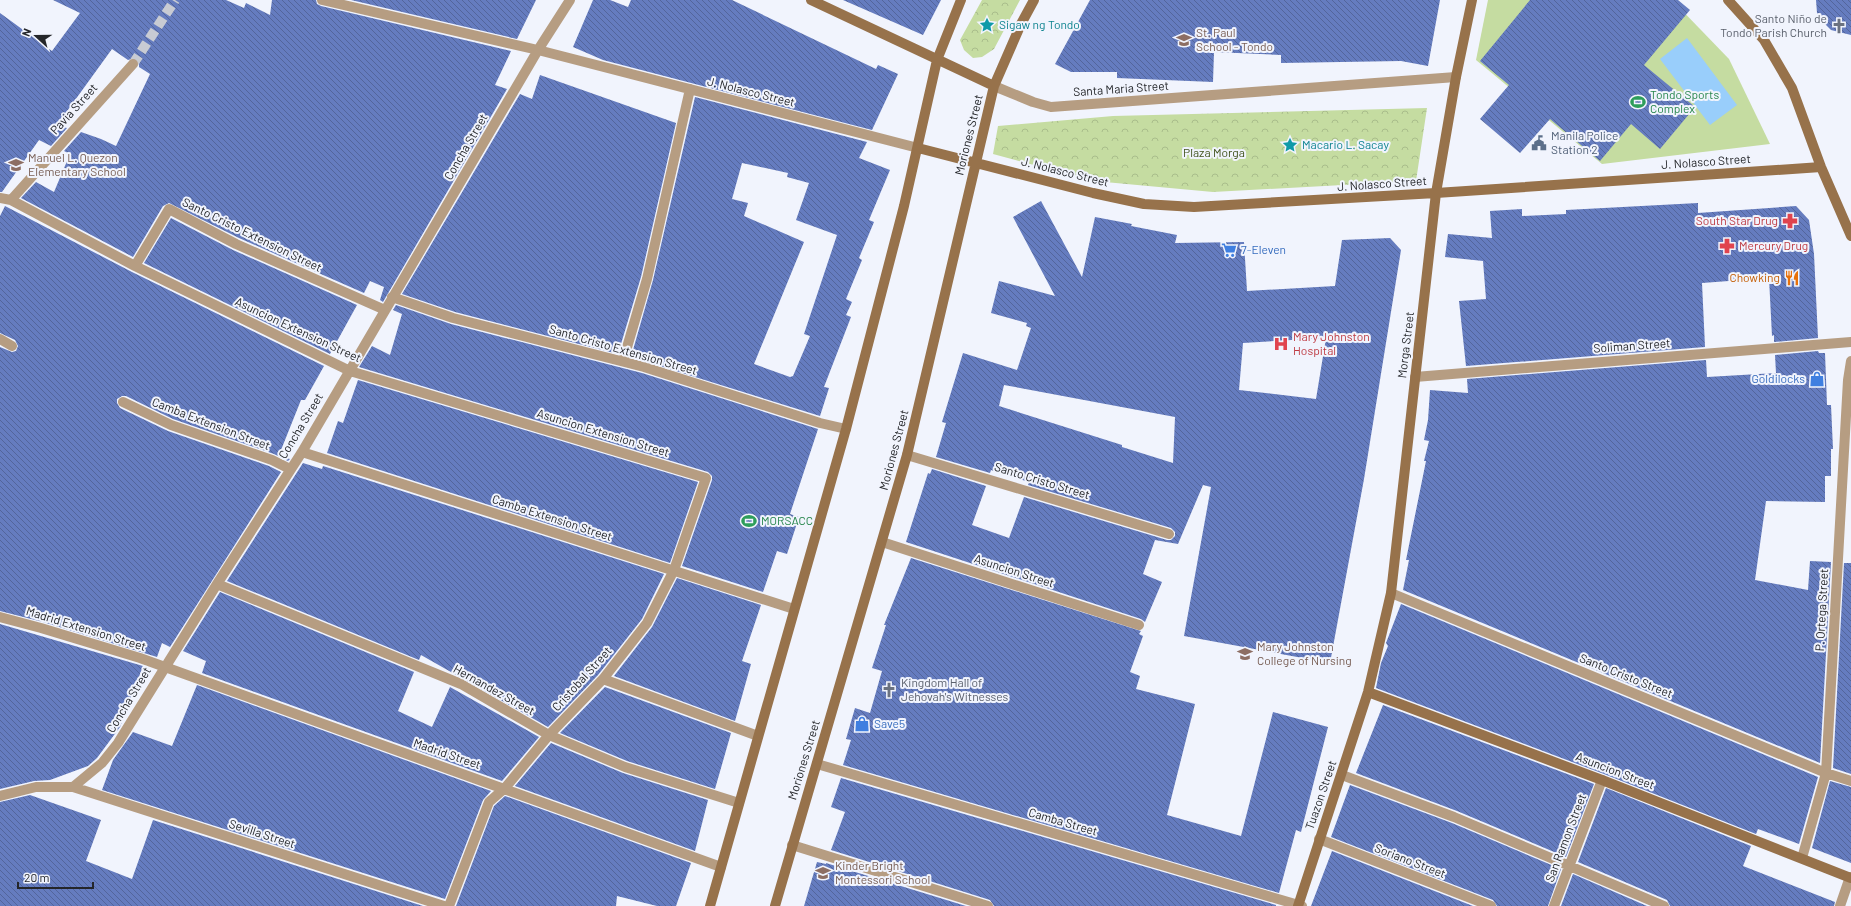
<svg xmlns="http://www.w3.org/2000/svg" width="1851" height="906" font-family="Barlow,sans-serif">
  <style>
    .forest { fill: url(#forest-crowns) }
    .pitch { fill: #c5dca1 }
    .water { fill: #99cefb }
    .building { fill: url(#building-back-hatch); fill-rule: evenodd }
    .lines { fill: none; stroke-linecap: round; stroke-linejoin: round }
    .street-tunnel { stroke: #c8cbd3; stroke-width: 10; stroke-dasharray: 10 5; stroke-linecap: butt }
    .street { stroke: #b69d82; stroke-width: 10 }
    .secondary { stroke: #97724b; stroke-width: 10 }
    .labels { text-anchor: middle; stroke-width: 4; stroke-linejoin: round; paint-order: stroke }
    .worship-label { font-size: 12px; fill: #5b616d; stroke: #f1f4fd; text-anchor: end }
    .culture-label { font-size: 12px; fill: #0d838f; stroke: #f1f4fd; text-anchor: start }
    .education-label { font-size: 12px; fill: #785e54; stroke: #f1f4fd; text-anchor: start }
    .street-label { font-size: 12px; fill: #24262a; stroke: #f1f4fd }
    .leisure-label { font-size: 12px; fill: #27864d; stroke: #f1f4fd; text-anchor: start }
    .service-label { font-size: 12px; fill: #4e5e75; stroke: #f1f4fd; text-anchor: start }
    .park-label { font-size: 12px; fill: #3e5019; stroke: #f1f4fd }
    .health-label { font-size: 12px; fill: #be3a42; stroke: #f1f4fd; text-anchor: start }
    .shop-label { font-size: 12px; fill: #366cbe; stroke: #f1f4fd; text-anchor: start }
    .food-label { font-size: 12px; fill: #c56008; stroke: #f1f4fd; text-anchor: end }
  </style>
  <defs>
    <pattern id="forest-crowns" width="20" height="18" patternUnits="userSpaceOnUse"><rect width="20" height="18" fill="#c5dca1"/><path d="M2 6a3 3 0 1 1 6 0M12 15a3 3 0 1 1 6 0" fill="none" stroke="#a9bd8b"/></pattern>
    <pattern id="building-back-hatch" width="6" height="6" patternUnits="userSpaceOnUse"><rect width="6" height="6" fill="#657cbf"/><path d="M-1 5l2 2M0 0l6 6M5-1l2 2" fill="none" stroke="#53659b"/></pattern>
  </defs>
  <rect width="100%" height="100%" fill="#f1f4fd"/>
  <path class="forest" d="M982,0h38l-26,49 -12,8 -9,1 -9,-8 -4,-10z
    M1427,108l-11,73 -203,11 -119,-11 -101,-27 5,-28 115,-10z"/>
  <path class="pitch" d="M1488,0h184l57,59 41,85 -168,20 -126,-104z"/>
  <path class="water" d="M1687,38l50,67 -27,20 -50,-66z"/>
  <path class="building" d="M53,0h173l18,8 2,-5 24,12 2,-15h44l1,4 4,2 190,45 -16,34 12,4 -124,213 -3,-2 4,-13 -14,-6 -6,12 -125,-55 -70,-35 -6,3 -30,51 -112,-59 15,-16 18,10 16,-38 -6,-3 17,-19 20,7 15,7 34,-72 -11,-7v-5l-4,-4 -7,2 -16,-11 -55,76 10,3 -16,18 -12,-6 -37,52h-2v-179l52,38 28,-38z
    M351,0h185l-19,39z
    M593,0h17l18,7 3,-7h101l144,69 2,-4 20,9 -26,56 -269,-70 -30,-13z
    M843,0h98l-18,35z
    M1090,0h350l-12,66 -27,-5 -120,2v-8l-67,-3 -1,30 -96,-4v-6h-46l-16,-8z
    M1530,0h148l12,10 -46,55 51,42 -35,42 -29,-25 -31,37 -50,-42 -30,34 -40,-34 29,-34 -29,-24z
    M1816,0h35v35l-20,-5 -8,-8 -6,-9z
    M540,75l136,48 -35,154 -23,77 -163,-42 -53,-18 118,-200 12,5z
    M695,97l172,45 -8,16 31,12 -21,50 5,2 -15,36 3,2 -16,39 6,3 -6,13 5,2 -27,70 5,1 -9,28 -189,-59 22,-77zM742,163l46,10 -1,4 22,6 -13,37 41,15 -33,99 6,2 -17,40 -3,1 -36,-13 50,-122 -60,-26 4,-13 -16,-4z
    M1041,201l41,76 13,-60 37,7 -1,2 46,9 -2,8 69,-1 3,49 88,-5 7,-46 48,-2 11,12 -37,229 -34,184 -146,-27 27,-149 -8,-2 -25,59 -23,-4 -12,34 19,8 -17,40 -4,-3 -235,-77 22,-69 2,1 2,-5 54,17 -14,39 37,13 15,-41 143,43h4l4,-4v-4l-4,-4 -143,-43 1,-3 -38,-12 -1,3 -54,-16 10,-34 -4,-1 21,-69 54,17 14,-42 -5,-2 1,-3 -36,-10 8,-32 56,15 -42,-79zM1326,338l-10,61 -77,-9 4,-47zM1004,385l171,32 -2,46 -51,-16v-2l-123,-39z
    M1698,203v10l98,-7 13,14 5,34 4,84 -44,4v-7l-2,1 -3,-58 -67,5 3,64 -239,19 -7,-65 27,-2 -3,-38 -38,-4 3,-23 44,4 -2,-27 32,-2v7l44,-2v-4z
    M5,206l127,66 192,94 -19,34h-4l-22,55 11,4 -2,2 -14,-7 -101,-35 -47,-23h-4l-5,3v4l3,5 48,23 101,35 12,6 -111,175 -8,-4 -5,14 -114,-35 -43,-11v-264l12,5 4,-1 2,-5 -3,-6 -15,-7v-117z
    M171,218l62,32 124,55 -27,49 -186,-91z
    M396,305l55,19 191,49 176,56 -28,85 9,3 -12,37 -10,-3 -14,41 -81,-26 30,-86v-4l-4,-4 -349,-105 13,-21 18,9 12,-41 -9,-4z
    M1818,351l1,2h6l2,52h4l2,44h-2v27h-6v26l-59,-1 -11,79 53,10 2,-29 21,1 -11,201 -417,-173 6,-30h-3l20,-99h-2l5,-20 -5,-1 4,-20 2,-30 38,3 -1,-14 239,-19 1,17 69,-4 -1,-18z
    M358,380l340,102 -28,81 -343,-110 11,-32 5,2z
    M303,463l19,6 1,-3 341,108 -22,45 -44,56 -50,52 -127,-72 -2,5 -192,-79z
    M911,558l230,73 -2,3 4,2 -13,36 10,4 -4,13 59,15 -28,111 74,21 32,-124 55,15 -27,105 -5,-2 -17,63 -436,-128 8,-25 -5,-1 9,-31 15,5 12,-42 -10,-3 14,-43h-2z
    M1844,563h7v211l-18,-6z
    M677,578l84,27 -19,56 9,3 -16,57 -121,-45 38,-49z
    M220,592l194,80 -16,39 34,16 18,-40 89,50 -37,44 -300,-108 4,-12 -23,-10z
    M1401,604l417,173 -19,67 -41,-15 -2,5 -152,-60 -228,-86 5,-25 7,-17 -2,-3z
    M0,624l143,42 -23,61 -23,31 -9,8 -38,14 -16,1 -34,8z
    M197,685l294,106 -8,9 -38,99 -343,-109 11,-30 20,-28 39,14z
    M605,687l126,46 -16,56 -88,-28 -67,-28z
    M1383,705l211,79 -28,73 -109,-46 -101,-38z
    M551,743l72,30 85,27 -13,51 -180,-65z
    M841,778l435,127v1h-282l-4,-6 -159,-50 14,-38 -14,-5z
    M1830,781l21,6v76l-39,-15z
    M1350,785l102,38 109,46 -13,37h-51l-4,-6 -162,-63z
    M1606,788l145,58 -8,20 92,36 -1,4h-164l-3,-6 -89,-38z
    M30,795l71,25 -15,41 46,18 21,-59 270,86h-423v-104z
    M505,796l186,67 -15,43h-19l-40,-10 -1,10h-160l38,-100z
    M1332,851l141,55h-162z
    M817,862l9,2v-1l140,43h-162z
    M1573,874l74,32h-86z"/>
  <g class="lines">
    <path class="street-tunnel" d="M133,64l42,-64"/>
    <path class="street" d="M322,0l216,50 380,98
      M994,86l39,16 18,5 405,-30
      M0,198l11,2 124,66 215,105 356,107 -32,92 -27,53 -44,56 -54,56 -44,53 -16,14 -40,104
      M11,200l122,-136
      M135,266l34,-57 67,35 149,66
      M392,297l61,21 191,49 176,56 26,6
      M0,339l12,7
      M623,361l24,-82 43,-190
      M1415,377l436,-35
      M123,402l48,23 101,35 18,9
      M302,452l492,157
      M907,455l262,79
      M882,542l257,83
      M217,584l244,100 88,51 76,32 114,36
      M1391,593l435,180 25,8
      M0,617l41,11 99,30 581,209
      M603,679l155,57
      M817,764l485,142
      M1342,775l112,42 210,89
      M73,787l371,119
      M0,796l36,-9h37l29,-24 16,-20 99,-159 85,-132 236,-402 32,-50
      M1319,839l172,67
      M792,845l196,61
      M1802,858l24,-85 22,-393 3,-19
      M1554,906l48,-126
      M1840,906l10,-29"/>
    <path class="secondary" d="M811,0l183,86
      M1728,0l36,40 28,48 29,79 30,69
      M918,148l175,45 51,11 50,3 242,-14 385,-26
      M1368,692l234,88 249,98
      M710,906l136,-477 58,-223 33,-146 24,-60
      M775,906l132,-451 87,-369 27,-62 13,-24
      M1298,906l70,-214 23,-99 45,-400 20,-116 16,-77"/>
  </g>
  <defs>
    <g id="sight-bare" transform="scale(1.2)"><path d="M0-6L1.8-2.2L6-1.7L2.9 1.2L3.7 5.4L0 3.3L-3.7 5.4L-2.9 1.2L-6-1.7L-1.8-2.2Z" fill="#0f9aa8" stroke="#f1f4fd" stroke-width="2.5" paint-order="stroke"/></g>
    <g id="church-bare" transform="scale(1.2)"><path d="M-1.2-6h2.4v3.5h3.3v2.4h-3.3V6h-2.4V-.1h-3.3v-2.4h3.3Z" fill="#6b7280" stroke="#f1f4fd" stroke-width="2.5" paint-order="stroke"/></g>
    <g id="school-bare" transform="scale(1.2)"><path d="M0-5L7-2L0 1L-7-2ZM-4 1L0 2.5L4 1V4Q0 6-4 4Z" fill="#8d6e63" stroke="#f1f4fd" stroke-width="2.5" paint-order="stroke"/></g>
    <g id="stadium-bare" transform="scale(1.2)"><path d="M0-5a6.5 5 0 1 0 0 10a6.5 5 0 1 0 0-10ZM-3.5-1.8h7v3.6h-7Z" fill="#2e9e5b" stroke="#f1f4fd" stroke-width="2.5" paint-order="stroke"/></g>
    <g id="civic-bare" transform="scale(1.2)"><path d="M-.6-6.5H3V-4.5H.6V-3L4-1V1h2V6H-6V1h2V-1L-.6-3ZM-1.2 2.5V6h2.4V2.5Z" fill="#5c6f8a" stroke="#f1f4fd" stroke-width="2.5" paint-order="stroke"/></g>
    <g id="pharmacy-bare" transform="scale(1.2)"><path d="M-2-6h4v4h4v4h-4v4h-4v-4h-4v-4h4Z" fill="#e0444e" stroke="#f1f4fd" stroke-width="2.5" paint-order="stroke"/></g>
    <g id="supermarket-bare" transform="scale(1.2)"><path d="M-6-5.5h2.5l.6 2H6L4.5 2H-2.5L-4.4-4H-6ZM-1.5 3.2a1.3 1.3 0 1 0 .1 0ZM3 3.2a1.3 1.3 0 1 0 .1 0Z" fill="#3f7fe0" stroke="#f1f4fd" stroke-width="2.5" paint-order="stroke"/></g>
    <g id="restaurant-bare" transform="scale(1.2)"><path d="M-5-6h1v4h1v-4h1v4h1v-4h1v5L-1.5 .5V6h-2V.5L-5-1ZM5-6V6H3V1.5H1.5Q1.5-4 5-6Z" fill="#e8710a" stroke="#f1f4fd" stroke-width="2.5" paint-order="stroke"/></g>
    <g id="hospital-bare" transform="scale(1.2)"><path d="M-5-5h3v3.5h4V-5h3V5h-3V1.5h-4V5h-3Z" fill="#e0444e" stroke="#f1f4fd" stroke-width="2.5" paint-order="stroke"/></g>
    <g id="shop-bare" transform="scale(1.2)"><path d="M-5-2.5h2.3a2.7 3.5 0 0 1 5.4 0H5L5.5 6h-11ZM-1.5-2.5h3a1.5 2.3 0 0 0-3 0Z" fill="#3f7fe0" stroke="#f1f4fd" stroke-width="2.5" paint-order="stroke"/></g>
    <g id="university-bare" transform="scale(1.2)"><path d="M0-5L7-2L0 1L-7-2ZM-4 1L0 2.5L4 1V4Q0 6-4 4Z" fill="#8d6e63" stroke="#f1f4fd" stroke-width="2.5" paint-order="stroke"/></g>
  </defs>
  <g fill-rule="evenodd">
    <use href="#sight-bare" x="987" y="25"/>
    <use href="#church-bare" x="1839" y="26"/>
    <use href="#school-bare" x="1184" y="40"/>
    <use href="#stadium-bare" x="1638" y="102"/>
    <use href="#civic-bare" x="1539" y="143"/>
    <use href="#sight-bare" x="1290" y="145"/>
    <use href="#school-bare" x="16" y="165"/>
    <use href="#pharmacy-bare" x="1790" y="221"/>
    <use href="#pharmacy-bare" x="1727" y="246"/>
    <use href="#supermarket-bare" x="1229" y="250"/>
    <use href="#restaurant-bare" x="1792" y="278"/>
    <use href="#hospital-bare" x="1281" y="344"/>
    <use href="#shop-bare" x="1817" y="379"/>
    <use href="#stadium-bare" x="749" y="521"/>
    <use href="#university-bare" x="1245" y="654"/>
    <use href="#church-bare" x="889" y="690"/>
    <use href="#shop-bare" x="862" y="724"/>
    <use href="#school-bare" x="823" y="873"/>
  </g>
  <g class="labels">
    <g class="worship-label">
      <text x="1827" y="23">Santo Niño de<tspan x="1827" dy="14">Tondo Parish Church</tspan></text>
      <text x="901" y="687" text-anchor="start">Kingdom Hall of<tspan x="901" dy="14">Jehovah's Witnesses</tspan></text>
    </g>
    <g class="culture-label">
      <text x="999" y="29">Sigaw ng Tondo</text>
      <text x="1302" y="149">Macario L. Sacay</text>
    </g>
    <g class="education-label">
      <text x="1196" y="37">St. Paul<tspan x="1196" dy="14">School - Tondo</tspan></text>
      <text x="28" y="162">Manuel L. Quezon<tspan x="28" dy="14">Elementary School</tspan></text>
      <text x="1257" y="651">Mary Johnston<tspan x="1257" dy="14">College of Nursing</tspan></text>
      <text x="835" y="870">Kinder Bright<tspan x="835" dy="14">Montessori School</tspan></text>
    </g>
    <g class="street-label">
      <text transform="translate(1121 89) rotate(-4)" y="4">Santa Maria Street</text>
      <text transform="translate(751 92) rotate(14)" y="4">J. Nolasco Street</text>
      <text transform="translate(74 109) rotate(-48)" y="4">Pavia Street</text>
      <text transform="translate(969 135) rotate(-76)" y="4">Moriones Street</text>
      <text transform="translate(466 147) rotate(-60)" y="4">Concha Street</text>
      <text transform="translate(1706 162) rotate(-4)" y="4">J. Nolasco Street</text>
      <text transform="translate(1065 172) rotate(14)" y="4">J. Nolasco Street</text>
      <text transform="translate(1382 184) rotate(-4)" y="4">J. Nolasco Street</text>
      <text transform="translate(252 235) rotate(26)" y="4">Santo Cristo Extension Street</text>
      <text transform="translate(298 330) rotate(25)" y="4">Asuncion Extension Street</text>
      <text transform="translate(1406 345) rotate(-83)" y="4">Morga Street</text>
      <text transform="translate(1632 346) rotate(-4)" y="4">Soliman Street</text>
      <text transform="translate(623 350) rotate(16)" y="4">Santo Cristo Extension Street</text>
      <text transform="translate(211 424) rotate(21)" y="4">Camba Extension Street</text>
      <text transform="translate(301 426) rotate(-59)" y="4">Concha Street</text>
      <text transform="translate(603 433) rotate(17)" y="4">Asuncion Extension Street</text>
      <text transform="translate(894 450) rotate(-75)" y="4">Moriones Street</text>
      <text transform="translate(1042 481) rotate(17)" y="4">Santo Cristo Street</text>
      <text transform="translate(552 518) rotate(18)" y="4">Camba Extension Street</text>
      <text transform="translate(1014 571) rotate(18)" y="4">Asuncion Street</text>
      <text transform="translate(1822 610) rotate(-87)" y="4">P. Ortega Street</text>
      <text transform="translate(86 629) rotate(17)" y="4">Madrid Extension Street</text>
      <text transform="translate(1626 676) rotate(22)" y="4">Santo Cristo Street</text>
      <text transform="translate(582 679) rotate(-48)" y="4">Cristobal Street</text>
      <text transform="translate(494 690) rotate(29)" y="4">Hernandez Street</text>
      <text transform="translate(129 700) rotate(-59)" y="4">Concha Street</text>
      <text transform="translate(447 754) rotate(19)" y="4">Madrid Street</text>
      <text transform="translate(804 760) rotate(-73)" y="4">Moriones Street</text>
      <text transform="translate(1615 771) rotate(21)" y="4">Asuncion Street</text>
      <text transform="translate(1321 795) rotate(-71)" y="4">Tuazon Street</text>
      <text transform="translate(1063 822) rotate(16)" y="4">Camba Street</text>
      <text transform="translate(262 834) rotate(18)" y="4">Sevilla Street</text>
      <text transform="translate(1566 838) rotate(-69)" y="4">San Ramon Street</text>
      <text transform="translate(1410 861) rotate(21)" y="4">Soriano Street</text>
    </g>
    <g class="leisure-label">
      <text x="1650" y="99">Tondo Sports<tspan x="1650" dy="14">Complex</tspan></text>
      <text x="761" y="525">MORSACC</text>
    </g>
    <g class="service-label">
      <text x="1551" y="140">Manila Police<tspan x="1551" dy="14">Station 2</tspan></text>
    </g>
    <g class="park-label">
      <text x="1214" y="157">Plaza Morga</text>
    </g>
    <g class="health-label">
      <text x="1778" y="225" text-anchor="end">South Star Drug</text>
      <text x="1739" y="250">Mercury Drug</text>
      <text x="1293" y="341">Mary Johnston<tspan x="1293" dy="14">Hospital</tspan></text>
    </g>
    <g class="shop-label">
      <text x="1241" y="254">7-Eleven</text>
      <text x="1805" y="383" text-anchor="end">Goldilocks</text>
      <text x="874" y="728">Save5</text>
    </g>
    <g class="food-label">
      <text x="1780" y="282">Chowking</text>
    </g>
  </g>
  <g transform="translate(36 36) rotate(291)" stroke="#f1f4fd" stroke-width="3" paint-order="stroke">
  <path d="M0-3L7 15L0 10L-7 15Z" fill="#24262a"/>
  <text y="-6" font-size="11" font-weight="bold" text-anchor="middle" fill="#24262a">N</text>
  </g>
  <path d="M18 882v6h75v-6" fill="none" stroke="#24262a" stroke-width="2"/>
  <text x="24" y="882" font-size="12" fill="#24262a" stroke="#f1f4fd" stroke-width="3" paint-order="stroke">20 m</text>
</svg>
